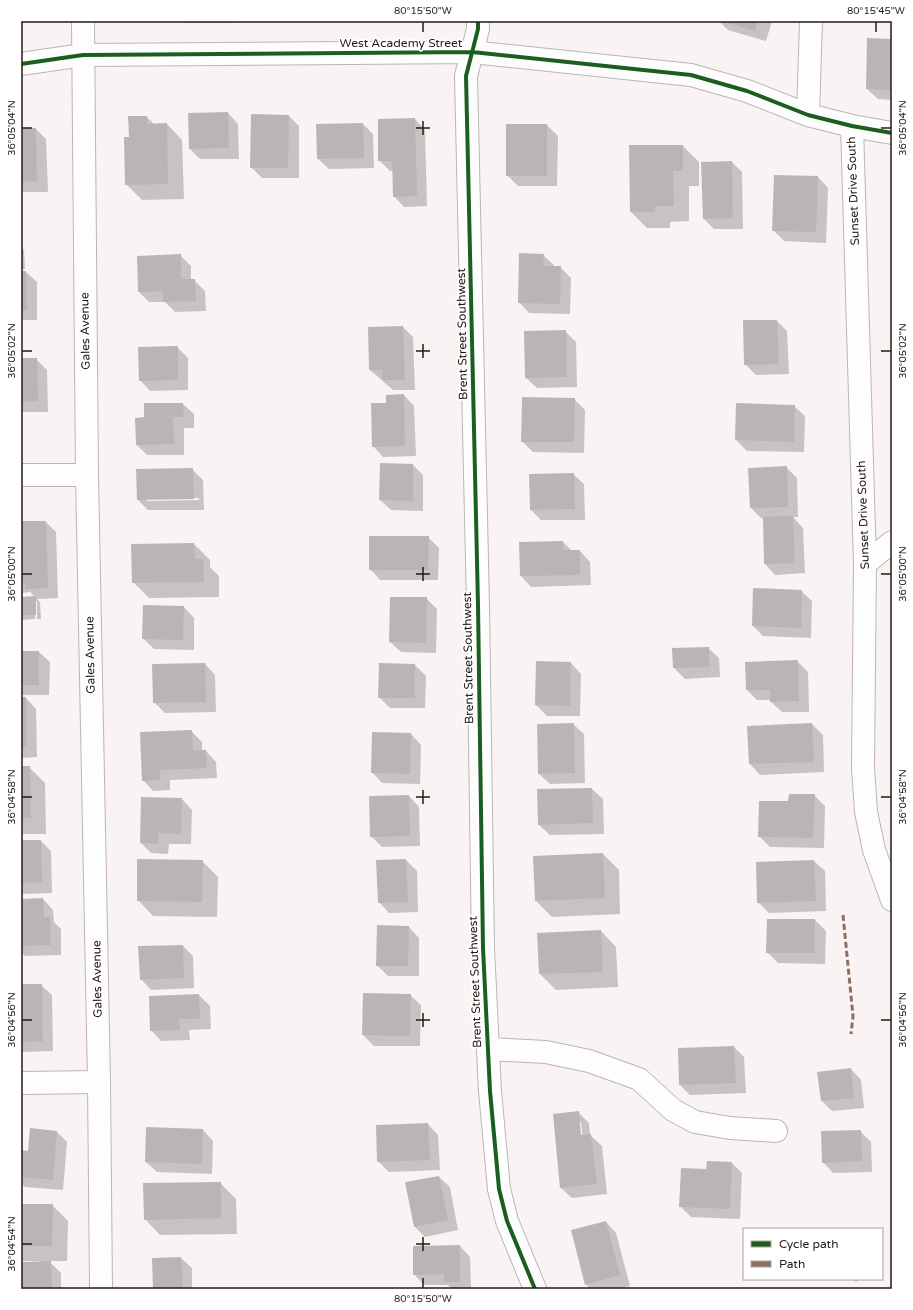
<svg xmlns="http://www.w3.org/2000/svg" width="913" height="1310" font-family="'Varela Round',sans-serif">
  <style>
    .shadow { fill: #0003; fill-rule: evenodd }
    .building { fill: #bab4b7 }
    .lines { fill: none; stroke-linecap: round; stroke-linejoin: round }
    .minor-casing { stroke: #bcb4b2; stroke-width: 24 }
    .minor { stroke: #fefdfd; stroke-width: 22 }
    .quiet { stroke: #8d6e63; stroke-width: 3; stroke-dasharray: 6 3; stroke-linecap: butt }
    .cycleway-casing { stroke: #fff; stroke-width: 6 }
    .cycleway { stroke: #1b5e20; stroke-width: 4 }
    .ticks { fill: none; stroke: #261a15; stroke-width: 1.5 }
    .labels { text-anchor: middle; stroke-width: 3.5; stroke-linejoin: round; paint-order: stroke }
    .street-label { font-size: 12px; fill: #261a15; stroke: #fff }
    .neatline { fill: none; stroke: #261a15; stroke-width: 1.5 }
    .ticks-label { font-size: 10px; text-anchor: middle; fill: #261a15 }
  </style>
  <rect width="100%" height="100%" fill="#f9f4f3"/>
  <path class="shadow" d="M186,21h48v2h-47z
    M719,21h53l-6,20 -38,-11z
    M892,40v60l-14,-1 -11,-10z
    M228,113l10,11 1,35h-39l-10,-10z
    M289,116l10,10v52h-37l-11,-11z
    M147,117l7,7h13l15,16 2,59 -42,1 -16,-16 4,-46z
    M415,119l10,11 2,76 -23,1 -10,-11 -1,-25h-3l-11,-11z
    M363,124l10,10 1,34 -45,1 -11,-10z
    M507,125h40l11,11 -1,50h-39l-11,-11z
    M21,129h15l10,10 2,53h-27z
    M683,146l16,16v24h-10v35l-19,1v6h-23l-16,-16z
    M732,162l10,10 1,57h-29l-10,-10z
    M818,177l10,11 -2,55 -42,-2 -11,-11z
    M21,247l3,3 1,19h-4z
    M180,255l11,11v14h3l11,11 1,20 -31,1 -10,-10h-16l-10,-10z
    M543,255l11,10v2h6l11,11 -1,36 -41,-1 -10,-11z
    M21,272h5l11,10v38h-16z
    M777,321l10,10 2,43 -33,1 -11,-11z
    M403,327l10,10 2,53h-22l-23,-20z
    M565,331l11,11 1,45 -40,1 -11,-10z
    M177,347l11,11v32l-38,1 -10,-11z
    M21,359h15l11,11 1,42h-27z
    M404,395l10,11 2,50 -33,1 -10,-11 15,-42z
    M574,399l11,11 -1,43 -51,-1 -11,-11z
    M183,404l11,10v14h-10v27h-37l-10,-10z
    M794,406l11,10 -1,36 -57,-1 -11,-11z
    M413,465l10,10v36l-32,-1 -11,-10z
    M786,467l11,11 1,39h-5l10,11 2,45 -30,2 -10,-11 -1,-46h-3l-10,-10z
    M192,469l11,11 1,30h-56l-10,-10zM199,498v2l-52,1v-2z
    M573,474l11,10 1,36h-44l-10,-10z
    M21,522h25l10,10 2,66 -21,1 3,3 1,17h-4v-18h-2v18l-14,1v-22l14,-1 -5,-5 -9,1z
    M428,537l11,11 -1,32h-58l-10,-11z
    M563,542l9,9h8l10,11 1,23 -60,2 -10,-11 -1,-33z
    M194,544l16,16v7l9,9v21l-70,1 -16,-16z
    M801,591l11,10 -1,37 -48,-2 -10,-10z
    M426,598l11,11 -1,44 -35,-1 -11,-10z
    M184,607l10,11v32l-40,-1 -11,-11z
    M708,648l11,10 1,19 -35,2 -11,-11 -1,-19z
    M21,652h18l11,10 -1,33h-28z
    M797,661l11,11 1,40h-27l-11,-10v-2h-14l-10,-10z
    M571,663l10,11 -1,42h-33l-11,-11z
    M205,664l10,11 1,37 -51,1 -11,-11z
    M380,664l35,1 11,11 -1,32h-35l-11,-11z
    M21,698h5l10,11 1,48 -16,1z
    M573,724l11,10 1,49 -35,1 -11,-10z
    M812,724l11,11 1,37 -64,3 -10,-11z
    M191,731l11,11v9h4l10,11 1,16 -47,2v10l-17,1 -10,-11z
    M411,734l10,11 -1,39 -38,-1 -10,-11z
    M21,767h8l16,16 1,51h-25z
    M592,789l11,10 1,35 -54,1 -11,-10 -1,-35z
    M814,795l11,11 -1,42 -54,-1 -11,-11 30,-34z
    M409,796l10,11 1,39 -38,1 -11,-11z
    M182,799l10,11 -1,34h-22l-1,10 -17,-1 -10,-10z
    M21,841h20l10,10 1,42 -31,1z
    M603,854l16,16 1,44 -68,3 -16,-16z
    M406,860l11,11 1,41 -29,1 -10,-11z
    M202,861l16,16 -1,40 -64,-1 -15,-16z
    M814,861l11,10 1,40 -57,2 -11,-11z
    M43,899l10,11 1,12 7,7v26l-36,1 -4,-4v-52z
    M815,920l11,11 -1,33 -47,-1 -11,-11z
    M409,927l10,11v38h-31l-11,-11z
    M601,931l15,16 2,40 -62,3 -16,-16z
    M183,946l10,10 1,32 -43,2 -10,-11z
    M21,985h20l11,10 1,56 -30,1 -2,-2z
    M199,995l11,11 1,23 -22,1 1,10 -29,1 -10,-11z
    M410,995l11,10 -1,41h-46l-11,-11z
    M734,1047l10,10 2,36 -56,2 -10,-10z
    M851,1069l10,11 3,28 -32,3 -10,-10z
    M578,1112l11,11 1,12 12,11 5,48 -35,4 -11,-10zM579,1122h2l2,18h-2z
    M428,1124l10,11 2,35 -51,2 -11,-11z
    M203,1130l10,11 -1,33 -55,-2 -11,-10z
    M860,1131l11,11 1,30 -39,1 -10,-11z
    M57,1132l10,10 -4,48 -38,-3 -4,-4v-32l8,1z
    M732,1163l10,10 -2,46 -49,-2 -10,-10 26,-37z
    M439,1177l11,10 8,43 -33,7 -11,-11z
    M220,1183l16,16 1,35 -77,1 -15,-16z
    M21,1205h31l16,16 -1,40h-18l12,12v16h-40v-26h19v-2h-19z
    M606,1222l10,11 14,53 -12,3h-28l-4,-5z
    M460,1246l10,11 1,32h-19l-4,-4h-24l-10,-11z
    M181,1258l11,10v21h-38l-1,-30z
    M853,1279h7l-4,3z"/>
  <path class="building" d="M722,21h36l-3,10z
    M867,38l25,1v51l-26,-1z
    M228,112l1,36 -40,1 -1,-36z
    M251,114l38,1 -1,53h-38z
    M128,116h19v8l20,-1 1,61 -43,1 -1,-48h5z
    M415,118l2,78 -24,1 -1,-36h-14v-42z
    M363,123l1,35 -47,1 -1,-35z
    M506,124h41v52h-41z
    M21,128h15l1,53 -16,1z
    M629,145h54v26h-10l1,35h-19v6h-25z
    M732,161l1,57 -30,1 -2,-57z
    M774,175l44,1 -2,56 -44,-1z
    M519,253l25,1 -1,12h18l-1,38 -42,-1z
    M181,254v25h14l1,22 -33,1v-11l-25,1 -1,-36z
    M21,271h5l1,39h-6z
    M743,320h34l2,44 -35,1z
    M403,326l2,54h-23v-10h-13l-1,-43z
    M566,330l1,47 -42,1 -1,-47z
    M178,346v34l-39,1 -1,-34z
    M21,358h16l1,43 -17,1z
    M404,394l1,52 -33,1 -1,-44h15v-8z
    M522,397l53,1 -1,44h-53z
    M144,403h39l1,14h-11l1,27 -38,1 -1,-27 9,-1z
    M736,403l59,2 -1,37 -59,-2z
    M380,463l33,1v37l-34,-1z
    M787,466l1,41 -38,1 -2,-40z
    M193,468l1,31 -57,1 -1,-31z
    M574,473l1,36 -45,1 -1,-36z
    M793,516l2,47 -31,1 -1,-47z
    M21,521h25l2,67 -23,1v-7h-4z
    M369,536h60l-1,34h-59z
    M563,541v9h17v25l-60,1 -1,-34z
    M194,543l1,16h8l1,23 -72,1 -1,-39z
    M753,588l49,2 -1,38 -49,-2z
    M36,596v19h-15v-18z
    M390,597h37l-1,46 -37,-1z
    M143,605l41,1 -1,34 -41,-1z
    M709,647v20l-36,1 -1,-20z
    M21,651h18v34h-18z
    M798,660l1,41 -29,1v-12h-24l-1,-28z
    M536,661l35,1 -1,44 -35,-1z
    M205,663l1,39 -53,1 -1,-39z
    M379,663l36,1v34h-37z
    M21,697h5l1,50h-6z
    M574,723l1,50 -37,1 -1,-50z
    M812,723l2,39 -65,2 -2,-38z
    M192,730l1,20h13l1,18 -47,2v10l-18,1 -2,-49z
    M372,732l39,1 -1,41 -39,-1z
    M21,766h9l1,52h-10z
    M592,788l1,35 -55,2 -1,-36z
    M789,794h26l-2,44 -55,-1 1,-36h29z
    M409,795l1,41 -40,1 -1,-41z
    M141,797l41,1 -1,36 -23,-1v11l-18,-1z
    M21,840h20l1,42 -21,1z
    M603,853l2,45 -70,3 -2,-45z
    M137,859l66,1 -1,42 -65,-1z
    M406,859l2,43 -30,1 -2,-43z
    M814,860l2,41 -59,2 -1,-41z
    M43,898l1,19h6l1,28 -30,1v-47z
    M767,919h48v34h-49z
    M377,925l32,1 -1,40h-32z
    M601,930l2,42 -64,2 -2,-41z
    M183,945l1,33 -44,2 -2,-34z
    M21,984h21l1,57 -22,1z
    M363,993l48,1 -1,42 -48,-1z
    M199,994l1,25h-21l1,11 -30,1 -1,-35z
    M734,1046l2,37 -57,2 -1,-37z
    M851,1068l3,30 -33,3 -4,-29z
    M579,1111l2,24 10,-1 6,50 -37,4 -7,-74z
    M428,1123l2,37 -53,2 -1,-37z
    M146,1127l57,2 -1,35 -57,-2z
    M30,1128l27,3 -4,49 -32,-3v-27l7,1z
    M861,1130l1,31 -40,2 -1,-32z
    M707,1161l25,1 -2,47 -51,-2 2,-39 25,1z
    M439,1176l9,44 -34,7 -9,-45z
    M221,1182v36l-77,2 -1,-37z
    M21,1204h32l-1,42h-31z
    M606,1221l14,54 -35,10 -14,-55z
    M460,1245v37h-16v-8l-31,1v-29z
    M181,1257l2,32h-30l-1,-31z
    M51,1261l1,28h-31v-27z"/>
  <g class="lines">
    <g class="minor-casing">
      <path id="minor" d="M83,21l4,454 12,607 2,207
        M478,21v8l-12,47 12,529 5,343 7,143 9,98 8,32 28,68
        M21,64l62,-9 389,-3 219,23 56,16 61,24 44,11 40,7
        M808,115l3,-94
        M852,126l13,438 -2,204 3,44 8,38 18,50
        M21,475h66
        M865,564l27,-22
        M488,1049l58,3 43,9 50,18 34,31 22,12 35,6 46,3
        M21,1083l78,-1"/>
    </g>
    <use href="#minor" class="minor"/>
    <path class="quiet" d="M843,915l10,101 -2,18"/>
    <g class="cycleway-casing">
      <path id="cycleway" d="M478,21v8l-12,47 12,529 5,343 7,143 9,98 8,32 28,68
        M21,64l62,-9 389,-3 219,23 56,16 61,24 44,11 40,7"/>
    </g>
    <use href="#cycleway" class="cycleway"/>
  </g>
  <path class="ticks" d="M423,22v10M876,22v10M423,121v14M22,128h10M416,128h14M881,128h10M423,344v14M22,351h10M416,351h14M881,351h10M423,567v14M22,574h10M416,574h14M881,574h10M423,790v14M22,797h10M416,797h14M881,797h10M423,1013v14M22,1020h10M416,1020h14M881,1020h10M423,1237v14M22,1244h10M416,1244h14M423,1278v10"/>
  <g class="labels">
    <g class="street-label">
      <text x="401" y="47">West Academy Street</text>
      <text transform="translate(853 191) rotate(-92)" y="4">Sunset Drive South</text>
      <text transform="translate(85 331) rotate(-91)" y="4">Gales Avenue</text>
      <text transform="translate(462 334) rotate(-91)" y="4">Brent Street Southwest</text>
      <text transform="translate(863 515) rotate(-92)" y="4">Sunset Drive South</text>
      <text transform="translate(90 655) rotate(-91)" y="4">Gales Avenue</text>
      <text transform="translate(468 658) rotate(-91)" y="4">Brent Street Southwest</text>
      <text transform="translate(97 979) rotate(-91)" y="4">Gales Avenue</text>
      <text transform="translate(475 982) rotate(-92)" y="4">Brent Street Southwest</text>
    </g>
  </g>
  <rect width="913" height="1310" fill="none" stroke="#ffffff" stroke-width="44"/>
  <rect x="743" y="1228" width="140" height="52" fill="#ffffff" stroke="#a8a3a1"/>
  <rect x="751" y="1241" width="20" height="6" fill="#1b5e20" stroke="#a8a3a1"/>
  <text x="779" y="1248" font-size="12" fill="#261a15">Cycle path</text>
  <rect x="751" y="1261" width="20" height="6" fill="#8d6e63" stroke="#a8a3a1"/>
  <text x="779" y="1268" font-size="12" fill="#261a15">Path</text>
  <rect x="22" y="22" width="869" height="1266" class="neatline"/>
  <g class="ticks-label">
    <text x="423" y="14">80°15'50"W</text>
    <text x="876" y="14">80°15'45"W</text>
    <text transform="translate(11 128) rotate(-90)" y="4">36°05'04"N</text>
    <text transform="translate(902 128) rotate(-90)" y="4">36°05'04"N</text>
    <text transform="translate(11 351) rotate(-90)" y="4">36°05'02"N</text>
    <text transform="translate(902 351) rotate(-90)" y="4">36°05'02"N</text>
    <text transform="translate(11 574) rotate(-90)" y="4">36°05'00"N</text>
    <text transform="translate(902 574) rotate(-90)" y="4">36°05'00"N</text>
    <text transform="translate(11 797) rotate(-90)" y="4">36°04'58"N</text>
    <text transform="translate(902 797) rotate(-90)" y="4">36°04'58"N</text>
    <text transform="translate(11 1020) rotate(-90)" y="4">36°04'56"N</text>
    <text transform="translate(902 1020) rotate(-90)" y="4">36°04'56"N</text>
    <text transform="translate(11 1244) rotate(-90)" y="4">36°04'54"N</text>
    <text x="423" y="1302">80°15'50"W</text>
  </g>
</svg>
